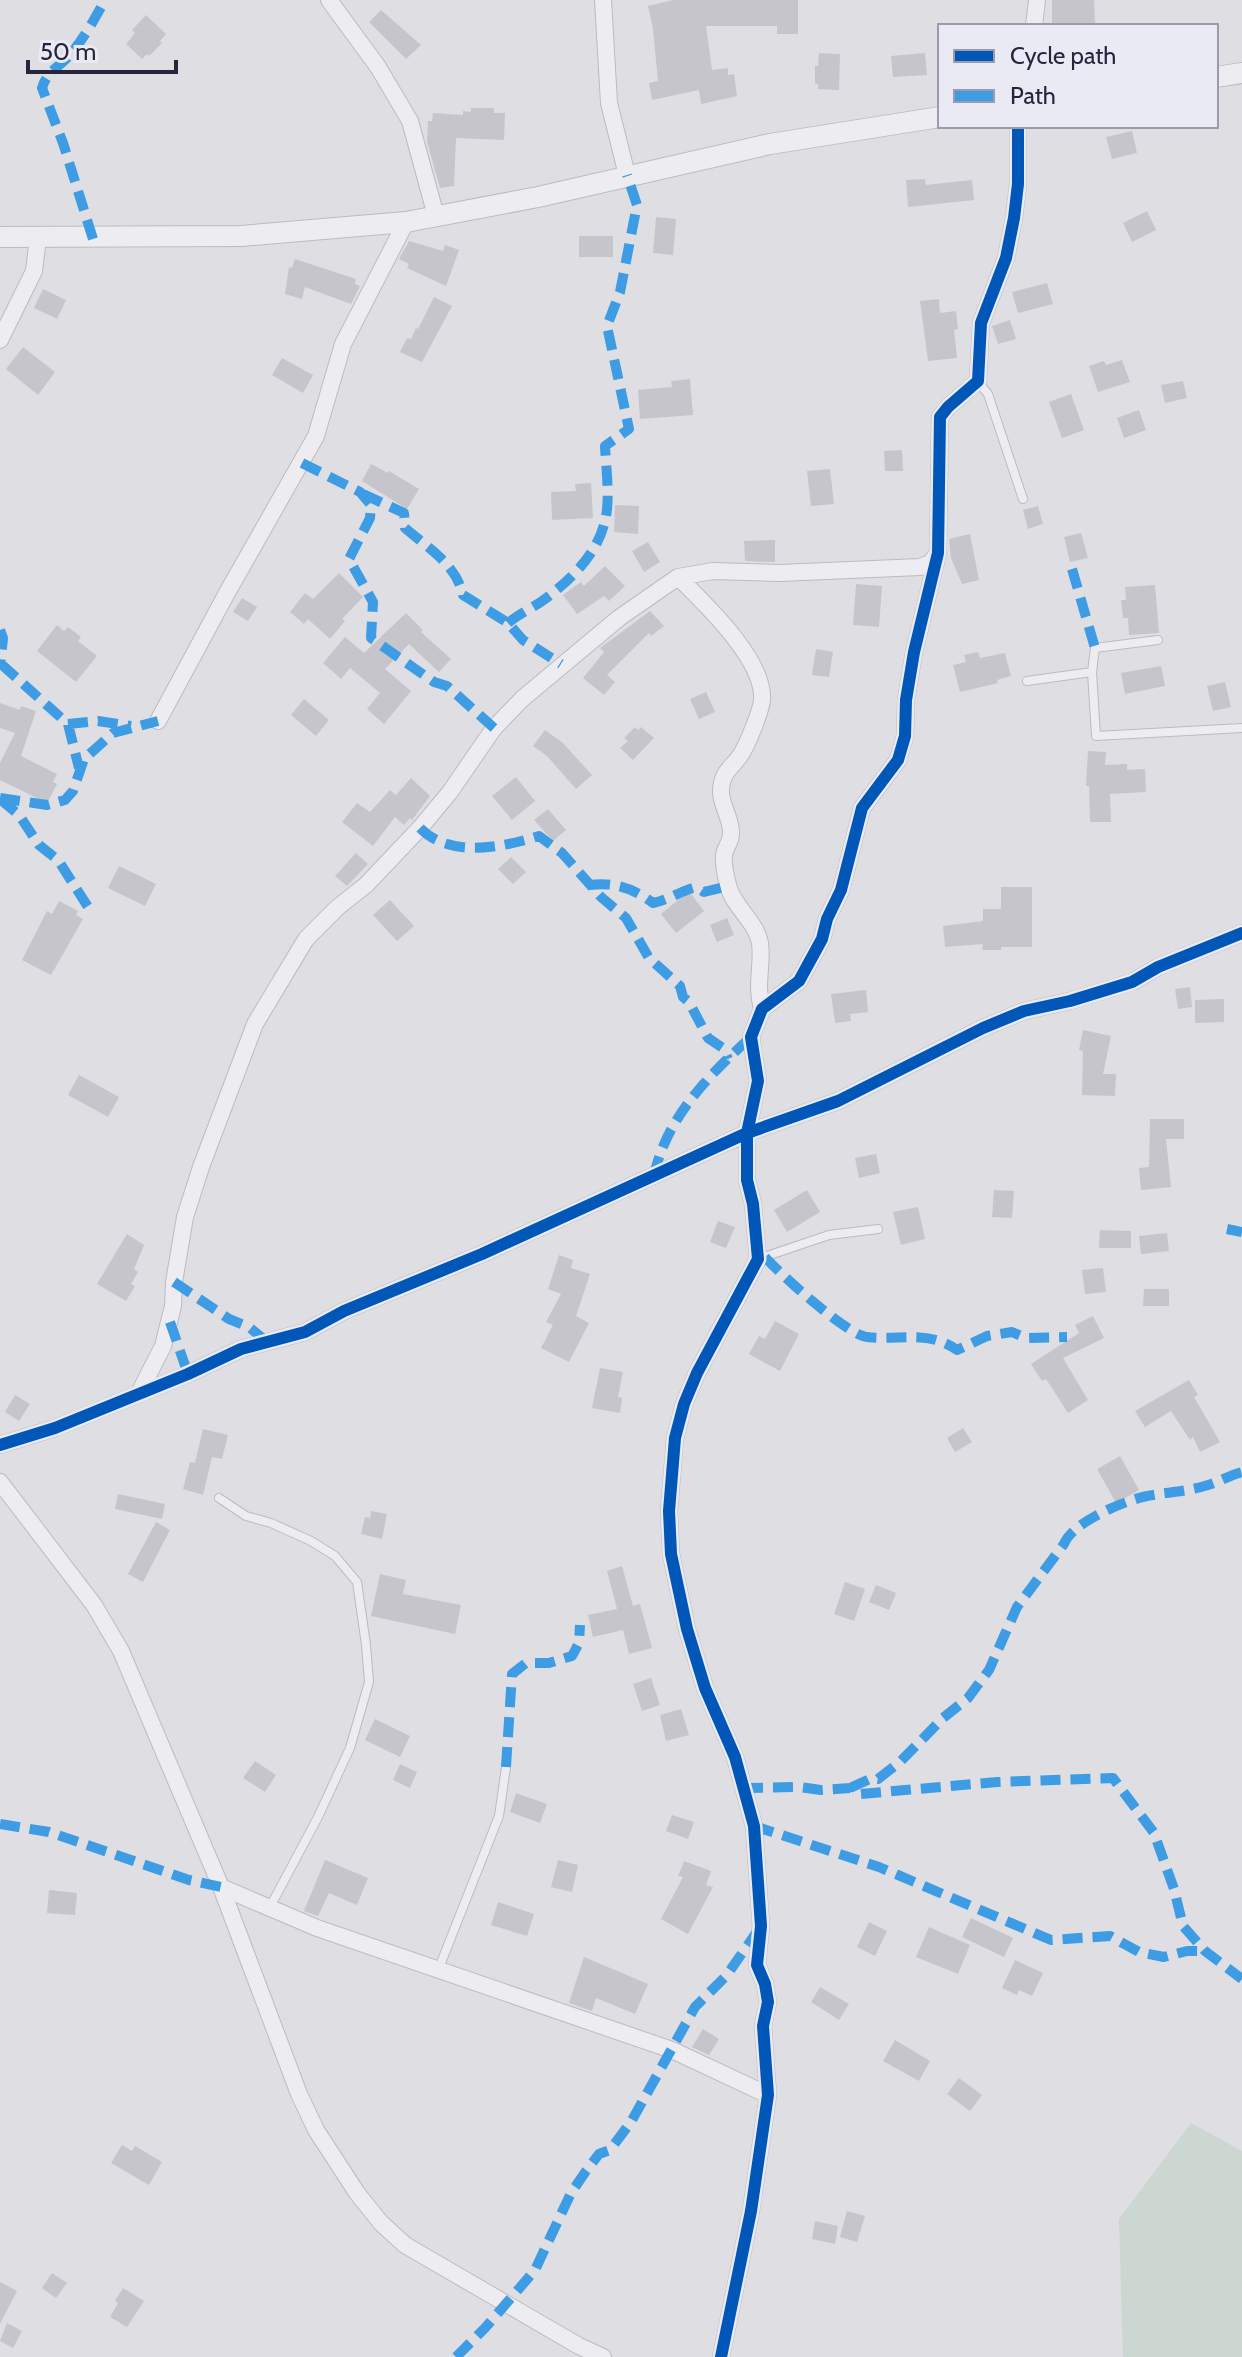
<svg xmlns="http://www.w3.org/2000/svg" width="1242" height="2357" font-family="Cabin,sans-serif">
  <style>
    .green { fill: #cbd7d0 }
    .building { fill: #c5c5cb }
    .lines { fill: none; stroke-linecap: round; stroke-linejoin: round }
    .service-casing { stroke: #bbbbc1; stroke-width: 10 }
    .minor-casing { stroke: #bbbbc1; stroke-width: 18 }
    .tertiary-casing { stroke: #bbbbc1; stroke-width: 22 }
    .service { stroke: #ededf1; stroke-width: 8 }
    .minor { stroke: #ededf1; stroke-width: 16 }
    .tertiary { stroke: #ededf1; stroke-width: 20 }
    .quiet { stroke: #3d9ce3; stroke-width: 10; stroke-dasharray: 20 10; stroke-linecap: butt }
    .cycleway-casing { stroke: #eaeaf4; stroke-width: 17 }
    .cycleway { stroke: #0057b8; stroke-width: 12 }
  </style>
  <rect width="100%" height="100%" fill="#dedee3"/>
  <path class="green" d="M1191,2123l51,28v206h-119l-4,-138z"/>
  <path class="building" d="M673,0h125v34h-21v-8h-71l6,44 16,-2v7l6,-1 3,22 -36,8 -2,-14 -47,10 -3,-17 9,-2 -5,-52 -5,-23z
    M1052,0h42l1,24h-43z
    M381,10l40,35 -15,14 -37,-37z
    M146,15l20,19 -6,7 2,2 -13,13 -2,-2 -5,5 -16,-15 9,-11 -3,-3z
    M819,53l21,1 -1,36 -21,-1v-5h-3v-18h3z
    M925,53l2,22 -34,2 -2,-21z
    M471,108h23v5h11l-1,27 -48,-2 -2,48 -14,2 -13,-46 1,-21h4l1,-8 30,2v-4l8,1z
    M1132,131l5,22 -25,6 -6,-22z
    M925,179l1,6 46,-5 2,20 -66,7 -2,-27z
    M1147,211l9,19 -24,12 -9,-19z
    M656,217l20,2 -3,36 -20,-2z
    M579,236h34v21h-34z
    M409,241l34,10 2,-6 14,5 -13,36 -39,-18 2,-4 -10,-5z
    M295,259l61,20 -1,5 5,2 -9,18 -46,-17 -3,12 -17,-5 4,-27 3,1z
    M1047,283l6,21 -35,9 -6,-21z
    M43,289l23,11 -9,19 -23,-11z
    M434,297l18,9 -30,56 -22,-10 7,-14 4,1 5,-11 2,1z
    M939,299l1,14 16,-2 2,18 -4,1 3,28 -29,3 -8,-60z
    M1010,320l6,19 -18,5 -6,-18z
    M23,347l32,25 -17,23 -32,-26z
    M282,358l31,17 -10,18 -31,-18z
    M1122,360l8,22 -32,10 -9,-26 15,-5 2,4z
    M690,379l3,36 -53,4 -2,-29 34,-3 -1,-6z
    M1183,381l4,17 -22,5 -4,-18z
    M1071,394l13,36 -22,8 -13,-36z
    M1139,410l7,20 -22,8 -7,-20z
    M902,450l1,21h-18l-1,-20z
    M371,464l17,9 1,-2 30,18 -12,20 -45,-28z
    M830,469l4,35 -23,2 -4,-35z
    M591,483l2,35 -41,2 -1,-28 25,-1 -1,-7z
    M615,505l24,1 -1,28 -24,-2z
    M1038,506l5,18 -15,5 -5,-19z
    M1081,533l7,25 -18,4 -6,-25z
    M970,534l9,46 -17,4 -11,-26 -2,-19z
    M775,540v22l-30,-1 -1,-20z
    M648,542l12,20 -16,10 -12,-21z
    M605,566l20,20 -16,15 -5,-5 -27,18 -14,-19 18,-13 3,4z
    M339,573l24,24 -21,22 3,2 -15,18 -22,-20 -4,5 -14,-12 15,-19 8,6z
    M856,584l26,2 -3,41 -26,-2z
    M1155,585l4,48 -30,2 -1,-17h-5l-2,-18h5l-1,-13z
    M242,598l15,9 -9,14 -15,-9z
    M650,611l14,15 -13,10 -2,-3 -42,42 8,7 -11,13 -21,-17 21,-26 -4,-4z
    M406,613l17,17 -2,2 30,27 -12,13 -30,-28 -24,25 26,22 -27,33 -17,-15 13,-16 -30,-25 -9,11 -18,-16 22,-26 19,16z
    M57,625l7,6 4,-4 13,10 -3,4 19,15 -21,26 -39,-31z
    M816,649l17,3 -4,25 -17,-2z
    M978,652l2,6 25,-5 6,23 -14,4 1,3 -38,9 -7,-27 13,-3 -2,-7z
    M1161,666l4,20 -40,8 -4,-21z
    M1225,682l6,25 -18,4 -6,-25z
    M706,692l9,20 -16,7 -9,-20z
    M304,699l25,21 -13,16 -25,-21z
    M0,703l20,7 1,-4 15,5 -15,45 36,18 -4,8 4,2 -10,19 -47,-23v-17l15,-30 -15,-5z
    M635,727l3,3 3,-3 13,11 -21,22 -13,-12 8,-7 -4,-3z
    M545,730l18,13 29,32 -16,14 -29,-33 -14,-10z
    M1088,751l18,1 -1,13 22,-1v6l18,-1 1,23 -36,2 1,28h-21l-1,-36h-3z
    M516,777l19,24 -23,19 -20,-24z
    M411,778l19,18 -18,24 -2,-2 -6,7 -9,-8 -22,29 -31,-24 15,-19 13,9 20,-22 6,5z
    M548,809l18,21 -13,11 -19,-21z
    M356,853l12,11 -21,22 -12,-10z
    M511,857l15,15 -13,12 -15,-15z
    M119,866l37,18 -11,22 -37,-18z
    M1001,887h31v60h-31v3h-19l1,-6 -38,3 -2,-21 40,-5v-12h18z
    M689,891l15,20 -28,22 -15,-19z
    M390,900l24,26 -17,15 -24,-26z
    M59,901l19,10 -2,4 7,4 -32,56 -29,-15 25,-49 5,3z
    M727,918l7,17 -17,7 -7,-17z
    M1190,987l2,20 -14,2 -3,-20z
    M866,990l2,22 -18,2 1,7 -16,2 -4,-29z
    M1224,999v23l-29,1v-23z
    M1083,1030l28,6 -8,38h13l-1,22 -33,-1 1,-44 -4,-1z
    M79,1075l40,22 -11,20 -40,-22z
    M1150,1119h34v20h-18l5,48 -30,3 -2,-22 10,-1z
    M876,1154l4,19 -21,5 -4,-20z
    M807,1190l13,22 -33,20 -13,-22z
    M994,1190l20,1 -2,27 -20,-1z
    M918,1207l7,32 -24,6 -8,-33z
    M718,1221l17,6 -9,21 -16,-6z
    M1100,1230l31,1v17h-32z
    M1167,1233l2,18 -28,3 -2,-18z
    M127,1234l17,11 -10,24 4,3 -7,12 4,2 -9,15 -29,-17z
    M559,1255l14,5 -2,8 19,6 -14,42 13,7 -20,39 -28,-14 12,-23 -7,-3 15,-28 -13,-5z
    M1103,1268l3,24 -21,2 -3,-24z
    M1144,1289h25v17h-26z
    M1093,1316l11,22 -41,20 25,42 -20,13 -22,-34 -4,2 -11,-17 48,-31 -4,-8z
    M775,1321l24,13 -19,37 -31,-17 10,-18 6,3z
    M600,1368l23,4 -5,25 4,1 -2,15 -28,-5z
    M1189,1380l9,15 -4,2 26,45 -20,10 -7,-15 -3,3 -19,-29 -26,16 -10,-16z
    M15,1395l15,9 -11,17 -14,-9z
    M963,1428l9,14 -17,10 -8,-14z
    M203,1429l25,6 -6,24 -10,-2 -9,38 -20,-6 7,-27 5,1z
    M1120,1456l19,34 -23,13 -19,-34z
    M118,1494l47,10 -3,15 -47,-10z
    M371,1511l16,3 -5,25 -21,-5 4,-17 5,1z
    M156,1522l14,8 -27,52 -15,-8z
    M622,1566l11,40 7,-2 12,44 -23,6 -6,-24 -30,7 -5,-22 29,-6 -10,-38z
    M380,1574l26,6 -3,14 58,11 -6,29 -84,-18z
    M845,1582l20,7 -11,32 -20,-7z
    M876,1585l20,8 -7,17 -20,-8z
    M651,1678l9,27 -18,6 -9,-27z
    M681,1709l8,26 -23,6 -6,-26z
    M375,1719l35,17 -10,21 -35,-17z
    M255,1761l21,14 -11,17 -22,-14z
    M400,1764l17,8 -7,16 -17,-8z
    M516,1793l31,11 -7,19 -30,-11z
    M672,1815l22,7 -6,17 -22,-8z
    M325,1860l43,18 -11,27 -28,-12 -11,23 -14,-5z
    M558,1860l20,5 -6,27 -21,-5z
    M684,1861l27,10 -5,14 7,2 -25,47 -27,-15 22,-42 -5,-1z
    M49,1890l28,3 -2,22 -28,-2z
    M498,1902l36,12 -7,22 -36,-11z
    M971,1918l42,20 -9,19 -42,-20z
    M869,1922l18,9 -12,25 -18,-9z
    M929,1927l41,18 -12,29 -42,-17z
    M584,1957l64,27 -13,30 -39,-16 -4,13 -23,-8z
    M1015,1960l28,13 -11,23 -13,-6 -2,5 -15,-7z
    M820,1987l29,17 -10,16 -28,-18z
    M703,2029l16,10 -10,16 -17,-8z
    M895,2040l35,21 -11,20 -36,-20z
    M959,2078l23,17 -12,16 -23,-17z
    M122,2145l10,6 3,-5 27,16 -13,23 -38,-22z
    M847,2211l18,5 -8,26 -17,-5z
    M815,2221l23,5 -3,18 -23,-5z
    M52,2273l15,10 -11,15 -14,-10z
    M0,2282l17,9 -17,33z
    M123,2288l21,13 -17,26 -17,-10 8,-14 -3,-2z
    M7,2323l15,8 -9,17 -13,-7z"/>
  <g class="lines">
    <g class="service-casing">
      <path id="service" d="M978,382l10,12 35,105
        M1158,640l-63,8 -3,24 4,64 146,-8
        M1027,681l65,-9
        M758,1259l71,-24 49,-6
        M219,1498l27,18 25,7 40,18 24,15 22,26 9,63 3,37 -19,66 -32,69 -48,90
        M439,1968l60,-152 7,-49"/>
    </g>
    <g class="minor-casing">
      <path id="minor" d="M329,0l49,67 32,54 26,95
        M603,0l6,103 18,72
        M1034,26l3,-26
        M0,340l34,-69 4,-33
        M678,577c26,26 87,83 84,123 -1,11 -13,40 -19,51 -8,16 -22,18 -22,41 0,13 10,26 10,40 1,9 -6,15 -7,23 -1,8 2,22 4,30 5,22 28,36 32,58 3,23 -5,41 2,66
        M158,721l70,-130 88,-155 27,-92 63,-122
        M139,1393l24,-47 10,-40 1,-24 11,-65 16,-50 54,-143 51,-85 32,-32 28,-22 54,-57 30,-36 44,-64 28,-29 97,-81 59,-41 35,-6 67,2 140,-6 10,-4 8,-10
        M0,1445l55,-17 133,-54 53,-25 64,-17 39,-21 138,-57 265,-121 91,-32 145,-73 41,-17 46,-10 62,-19 26,-15 84,-34
        M0,1482l94,123 27,46 100,236 78,207 17,36 41,63 24,30 24,22 174,101 24,11
        M221,1887l96,41 355,122 96,45
        M721,2357l30,-146 17,-116 -5,-69 5,-24 -3,-18 -8,-19 4,-39 -7,-100 -19,-69 -30,-69 -18,-59 -16,-75 -2,-43 6,-73 9,-34 13,-31 61,-114 -5,-55 -6,-24v-47l11,-52 -7,-44 11,-28 37,-28 23,-42 5,-20 14,-29 21,-82 36,-48 7,-24 1,-36 8,-48 24,-99 2,-136 8,-10 30,-26 3,-58 25,-65 8,-40 4,-34v-58"/>
    </g>
    <g class="tertiary-casing">
      <path id="tertiary" d="M1216,77l26,-4
        M0,237l241,-1 165,-14 132,-25 232,-53 170,-27"/>
    </g>
    <use href="#service" class="service"/>
    <use href="#minor" class="minor"/>
    <use href="#tertiary" class="tertiary"/>
    <path class="quiet" d="M93,239l-30,-96 -21,-55c5,-16 13,-18 24,-29 16,-17 28,-39 39,-59
      M302,463l58,29 11,13 -1,13 -21,41 24,43 -2,36 63,44 13,4 47,42
      M363,494l41,19 1,15c23,20 51,36 58,67l45,28 15,17 38,24
      M1072,569l23,79
      M508,623c12,-10 25,-15 37,-24 29,-22 58,-50 62,-90 2,-20 -1,-42 -2,-63l24,-17 -22,-103 13,-34 17,-87 -10,-30
      M0,630l3,8 -3,29
      M1,664l67,60 11,44
      M68,724l30,-3 33,5
      M0,798l47,7 18,-5 8,-9 11,-32 29,-26 45,-12
      M0,799l19,16 20,30 19,15 32,50
      M420,828c30,31 83,19 119,8l23,17 39,44 25,21 23,40 31,28 3,11 6,5 19,36 15,10 5,11
      M590,885c25,-3 43,3 63,18 16,-3 27,-12 43,-16l8,5 24,-6
      M654,1176c12,-58 54,-100 97,-139
      M1227,1229l15,3
      M765,1257c15,17 82,78 102,80 32,4 60,-8 90,13l30,-14 25,-4 14,6 41,-1
      M174,1282l55,37 20,8 17,14
      M170,1322l18,52
      M506,1767l6,-93 14,-11h23l23,-7 7,-13 1,-18
      M743,1788l56,-1 22,3 29,-2 10,6 137,-12 116,-4 41,55 20,56 9,37 22,25 37,28
      M850,1788l22,-10 6,1 23,-18 42,-43 25,-20 21,-28 28,-63 47,-63c8,-22 65,-46 89,-49 18,-3 36,-4 55,-10 11,-3 22,-10 34,-13
      M0,1824l49,8 140,48 32,7
      M754,1826l125,41 172,73 59,-4 29,16 25,5 23,-6h18
      M456,2357l29,-29 50,-58 36,-77 15,-22 13,-17 11,-4 21,-28 64,-115 32,-32 29,-42"/>
    <g class="cycleway-casing">
      <path id="cycleway" d="M0,1445l55,-17 133,-54 53,-25 64,-17 39,-21 138,-57 265,-121 91,-32 145,-73 41,-17 46,-10 62,-19 26,-15 84,-34
        M721,2357l30,-146 17,-116 -5,-69 5,-24 -3,-18 -8,-19 4,-39 -7,-100 -19,-69 -30,-69 -18,-59 -16,-75 -2,-43 6,-73 9,-34 13,-31 61,-114 -5,-55 -6,-24v-47l11,-52 -7,-44 11,-28 37,-28 23,-42 5,-20 14,-29 21,-82 36,-48 7,-24 1,-36 8,-48 24,-99 2,-136 8,-10 30,-26 3,-58 25,-65 8,-40 4,-34v-58"/>
    </g>
    <use href="#cycleway" class="cycleway"/>
  </g>
  <rect x="938" y="24" width="280" height="104" fill="#eaeaf4" stroke="#9c9bab" stroke-width="2"/>
  <rect x="954" y="50" width="40" height="12" fill="#0057b8" stroke="#9c9bab" stroke-width="2"/>
  <text x="1010" y="64" font-size="24" fill="#27253d">Cycle path</text>
  <rect x="954" y="90" width="40" height="12" fill="#3d9ce3" stroke="#9c9bab" stroke-width="2"/>
  <text x="1010" y="104" font-size="24" fill="#27253d">Path</text>
  <path d="M28 60v12h148v-12" fill="none" stroke="#27253d" stroke-width="4"/>
  <text x="40" y="60" font-size="24" fill="#27253d" stroke="#eaeaf4" stroke-width="6" paint-order="stroke">50 m</text>
</svg>
